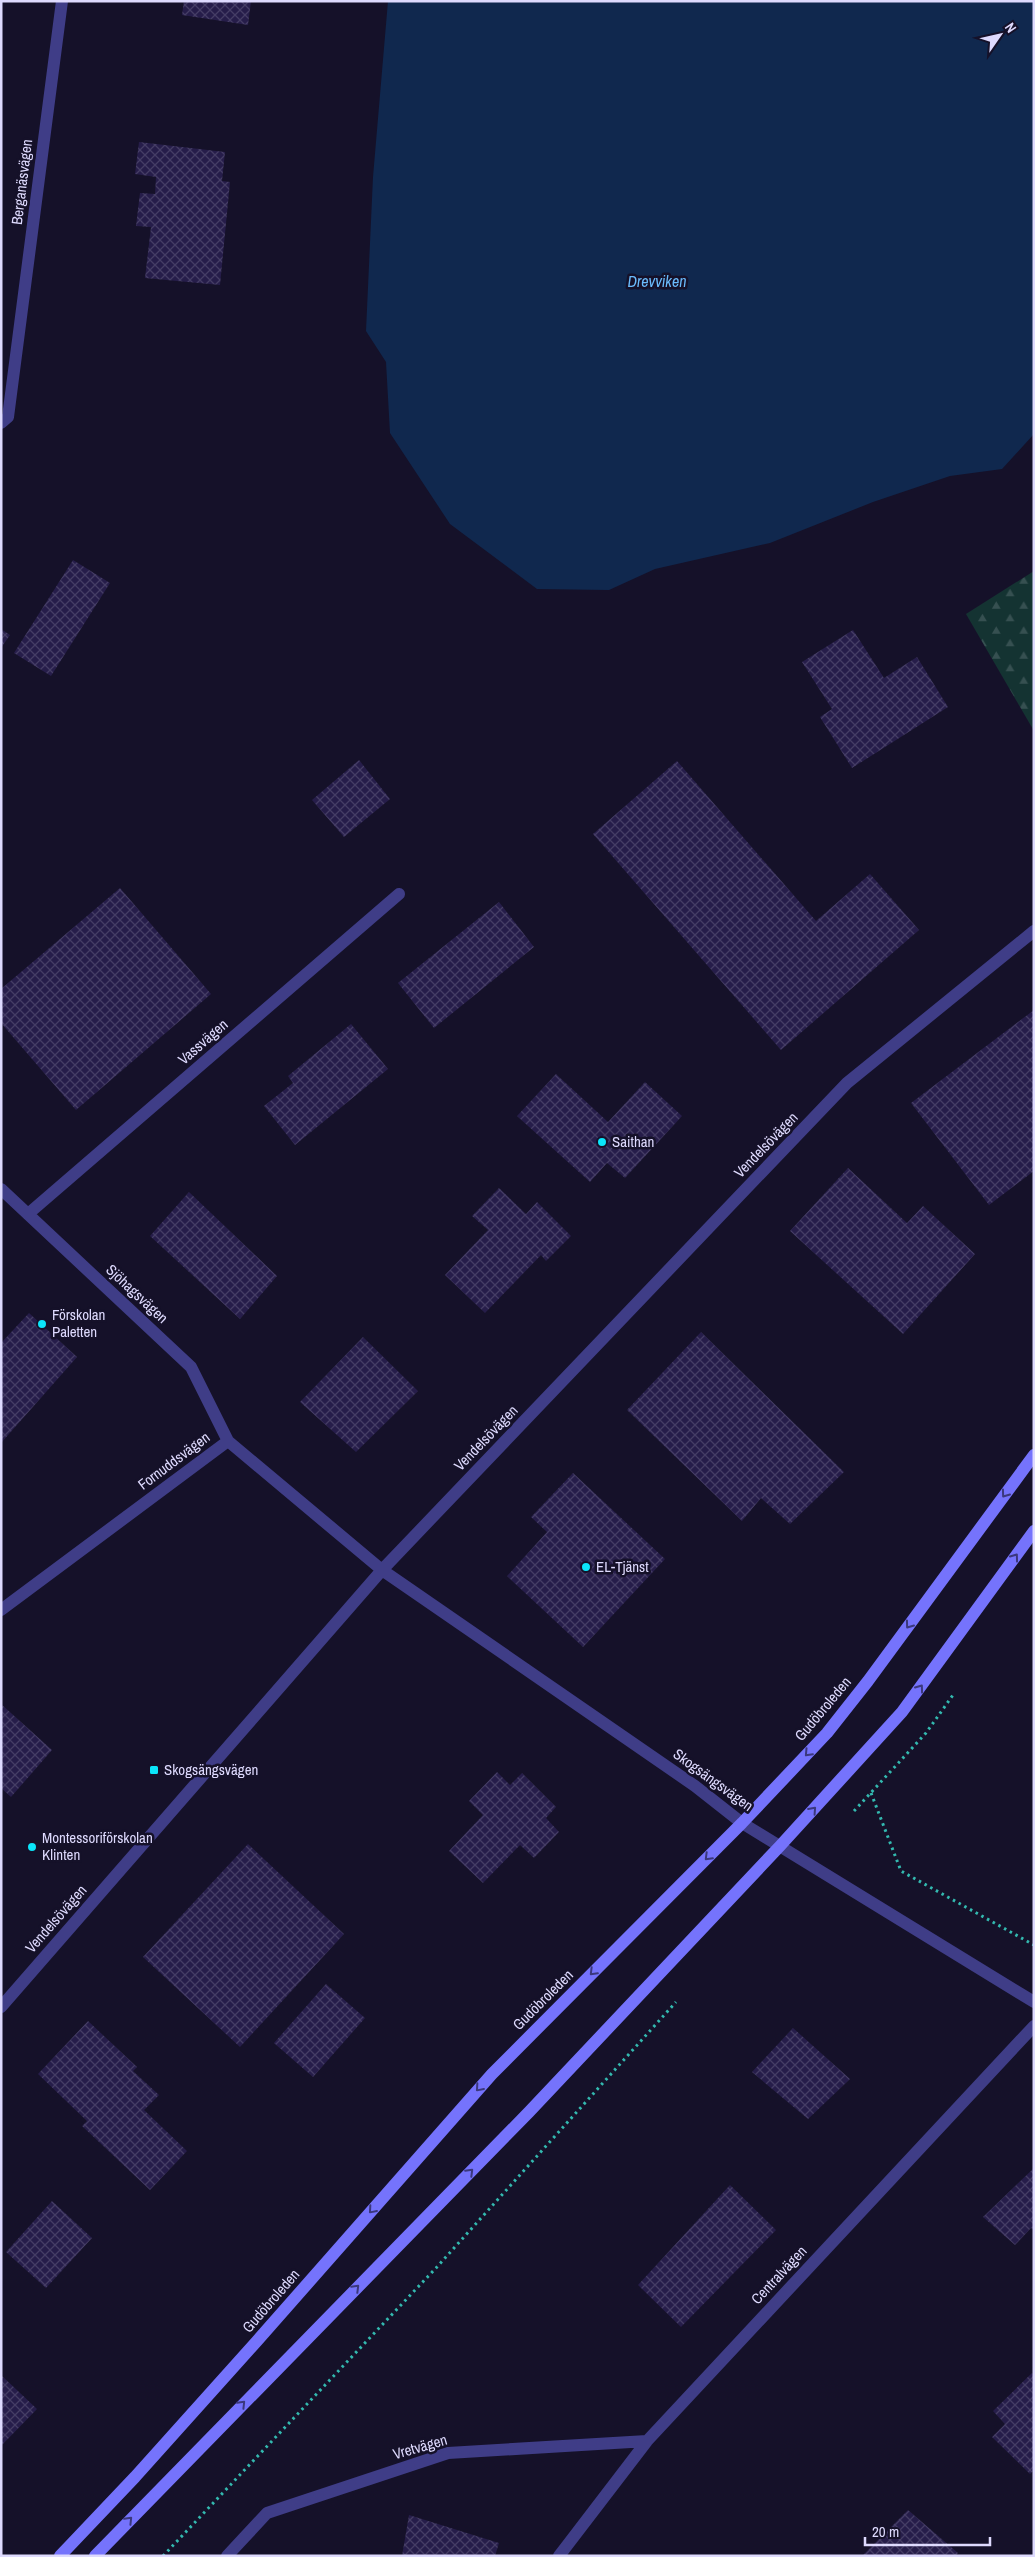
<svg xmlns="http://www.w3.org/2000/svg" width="1035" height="2557" font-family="'Archivo Narrow',sans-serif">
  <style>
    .forest { fill: url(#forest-firs) }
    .water { fill: #10284e }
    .building { fill: url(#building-cross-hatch) }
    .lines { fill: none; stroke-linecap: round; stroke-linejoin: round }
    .path { stroke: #33b9af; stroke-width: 3; stroke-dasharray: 2.5 4; stroke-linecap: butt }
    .minor { stroke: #3f3d87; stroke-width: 12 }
    .secondary { stroke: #7573fc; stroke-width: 12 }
    .oneway { stroke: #3b387d }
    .poi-dot { fill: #0be5fa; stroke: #151129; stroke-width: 2 }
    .labels { text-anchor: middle; stroke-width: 5; stroke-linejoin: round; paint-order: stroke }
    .street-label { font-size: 15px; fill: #dedafe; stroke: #151129 }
    .poi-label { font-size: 15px; fill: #dedafe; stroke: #151129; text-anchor: start }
    .water-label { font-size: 16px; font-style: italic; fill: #6abbfc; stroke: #151129 }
  </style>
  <defs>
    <pattern id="forest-firs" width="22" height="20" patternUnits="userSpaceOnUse" patternTransform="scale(1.25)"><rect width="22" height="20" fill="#143332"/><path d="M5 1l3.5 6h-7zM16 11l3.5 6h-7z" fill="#365051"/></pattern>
    <pattern id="building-cross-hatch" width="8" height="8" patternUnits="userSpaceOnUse" patternTransform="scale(1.25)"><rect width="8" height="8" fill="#261d4a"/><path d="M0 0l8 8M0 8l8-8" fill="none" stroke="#453d65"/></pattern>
  </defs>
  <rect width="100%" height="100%" fill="#151129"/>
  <path class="forest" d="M1034,571v160l-68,-117z"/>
  <path class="water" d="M388,1h646v433l-32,35 -52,7 -77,26 -103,41 -115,26 -46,21 -72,-1 -87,-65 -60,-91 -4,-71 -20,-31 7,-154z"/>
  <path class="building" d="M184,1h67l-3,24 -66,-10z
    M139,142l86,10 -3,29 8,1 -10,103 -75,-7 6,-51 -15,-1 4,-33 15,1 1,-17 -21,-3z
    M73,560l37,23 -59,93 -37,-23z
    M1,629l9,6 -9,13z
    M853,630l31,48 33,-21 31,50 -96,61 -32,-51 12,-8 -30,-47z
    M359,760l31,39 -46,38 -32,-37z
    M677,761l139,160 54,-47 49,56 -138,120 -188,-216z
    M120,888l91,106 -135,116 -75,-87v-34z
    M499,902l35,45 -100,81 -36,-45z
    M1034,1010v161l-45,34 -78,-102z
    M351,1024l37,45 -93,76 -31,-39 29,-23 -5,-7z
    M556,1074l52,48 37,-40 37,34 -57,62 -18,-15 -17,19 -73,-66z
    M848,1168l59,55 16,-17 52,48 -72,80 -113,-103z
    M499,1188l27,26 11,-12 34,34 -25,25 -5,-6 -56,58 -40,-38 43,-45 -16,-14z
    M189,1192l88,84 -37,43 -90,-83z
    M29,1313l48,44 -76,86v-100z
    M701,1332l143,140 -54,52 -29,-26 -19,23 -115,-111z
    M363,1337l55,54 -62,61 -56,-50z
    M573,1473l92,86 -82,88 -76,-71 40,-44 -16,-15z
    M1,1704l51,46 -41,47 -10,-9z
    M497,1772l13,13 12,-12 34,34 -10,11 13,14 -25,26 -14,-13 -37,38 -34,-32 34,-36 -14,-14z
    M248,1844l96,90 -104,113 -97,-90z
    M326,1984l39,34 -52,59 -39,-34z
    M88,2021l49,46 -4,4 26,24 -15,15 43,41 -37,39 -68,-64 5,-5 -49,-47z
    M793,2028l57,51 -42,40 -56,-47z
    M1034,2168v62l-3,-2 -16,17 -32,-28z
    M730,2185l46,45 -95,97 -43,-42z
    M52,2201l40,37 -46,50 -40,-36z
    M1032,2373l2,3v94l-4,4 -38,-37 13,-13 -12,-13z
    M1,2375l36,34 -36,37z
    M908,2510l50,43 -2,3 -93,-1z
    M409,2515l90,28 -4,13h-93z"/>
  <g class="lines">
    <path class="path" d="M871,1793l30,78 133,74
      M854,1811l72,-78 27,-38
      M163,2556l273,-288 240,-266"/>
    <path class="minor" d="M1,423l7,-6 54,-416
      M1,1189l190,178 37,74
      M28,1214l371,-320
      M1,1610l227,-169 154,129 313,216 47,37 292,179
      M1,2007l381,-437 465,-487 187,-152
      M227,2556l40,-43 181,-60 199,-12
      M559,2556l88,-115 387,-415"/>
    <path class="secondary" d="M60,2556l75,-79 122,-136 235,-267 250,-251 85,-90 41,-52 166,-226
      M95,2556l434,-444 251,-266 122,-134 132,-181"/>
  </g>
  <defs><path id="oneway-chevron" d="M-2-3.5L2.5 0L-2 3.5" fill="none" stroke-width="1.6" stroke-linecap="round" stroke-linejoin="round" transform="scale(1.25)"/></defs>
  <g class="oneway">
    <use href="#oneway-chevron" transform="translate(1005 1494) rotate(126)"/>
    <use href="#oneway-chevron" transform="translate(1015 1557) rotate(-54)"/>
    <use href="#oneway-chevron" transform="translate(909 1625) rotate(126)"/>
    <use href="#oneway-chevron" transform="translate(920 1688) rotate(-54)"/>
    <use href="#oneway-chevron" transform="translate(808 1753) rotate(133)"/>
    <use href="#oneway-chevron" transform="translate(813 1810) rotate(-48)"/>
    <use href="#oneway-chevron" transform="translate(708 1857) rotate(135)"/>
    <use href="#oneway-chevron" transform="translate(593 1972) rotate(135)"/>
    <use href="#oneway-chevron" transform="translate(479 2088) rotate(131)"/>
    <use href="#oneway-chevron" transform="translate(470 2172) rotate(-45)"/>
    <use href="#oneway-chevron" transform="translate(372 2210) rotate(131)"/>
    <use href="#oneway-chevron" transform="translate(356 2288) rotate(-45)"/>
    <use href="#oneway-chevron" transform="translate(242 2404) rotate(-46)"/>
    <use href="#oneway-chevron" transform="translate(129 2520) rotate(-46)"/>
  </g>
  <g class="poi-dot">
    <circle cx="602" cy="1142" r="5"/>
    <circle cx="42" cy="1324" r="5"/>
    <circle cx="586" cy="1567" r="5"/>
    <rect x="149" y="1765" width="10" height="10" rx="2.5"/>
    <circle cx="32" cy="1847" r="5"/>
  </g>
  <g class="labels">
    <g class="street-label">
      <text transform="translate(22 182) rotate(-83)" y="5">Berganäsvägen</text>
      <text transform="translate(203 1042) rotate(-41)" y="5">Vassvägen</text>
      <text transform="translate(766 1145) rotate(-46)" y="5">Vendelsövägen</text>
      <text transform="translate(137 1294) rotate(43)" y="5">Sjöhagsvägen</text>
      <text transform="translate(486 1438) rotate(-46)" y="5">Vendelsövägen</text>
      <text transform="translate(174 1461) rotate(-37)" y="5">Fornuddsvägen</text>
      <text transform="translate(823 1709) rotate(-50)" y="5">Gudöbroleden</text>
      <text transform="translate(713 1780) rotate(36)" y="5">Skogsängsvägen</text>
      <text transform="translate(56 1919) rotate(-49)" y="5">Vendelsövägen</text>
      <text transform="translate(543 2000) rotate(-45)" y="5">Gudöbroleden</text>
      <text transform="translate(779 2275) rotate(-47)" y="5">Centralvägen</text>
      <text transform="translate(271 2301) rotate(-49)" y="5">Gudöbroleden</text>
      <text transform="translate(420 2447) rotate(-16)" y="5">Vretvägen</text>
    </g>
    <g class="poi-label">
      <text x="612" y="1147">Saithan</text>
      <text x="52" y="1320">Förskolan<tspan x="52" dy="17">Paletten</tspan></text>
      <text x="596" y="1572">EL-Tjänst</text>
      <text x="164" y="1775">Skogsängsvägen</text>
      <text x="42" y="1843">Montessoriförskolan<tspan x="42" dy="17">Klinten</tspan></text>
    </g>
    <g class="water-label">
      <text x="657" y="287">Drevviken</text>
    </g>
  </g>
  <rect width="1035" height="2557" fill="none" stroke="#dedafe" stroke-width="5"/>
  <g transform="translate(1000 35) rotate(56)" stroke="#151129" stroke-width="4" paint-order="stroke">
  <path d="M0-4L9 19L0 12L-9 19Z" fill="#dedafe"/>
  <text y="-8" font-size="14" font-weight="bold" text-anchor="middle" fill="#dedafe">N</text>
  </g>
  <path d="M865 2537v8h125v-8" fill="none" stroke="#dedafe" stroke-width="2.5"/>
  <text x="872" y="2537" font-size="15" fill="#dedafe" stroke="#151129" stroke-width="4" paint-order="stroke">20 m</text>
</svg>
